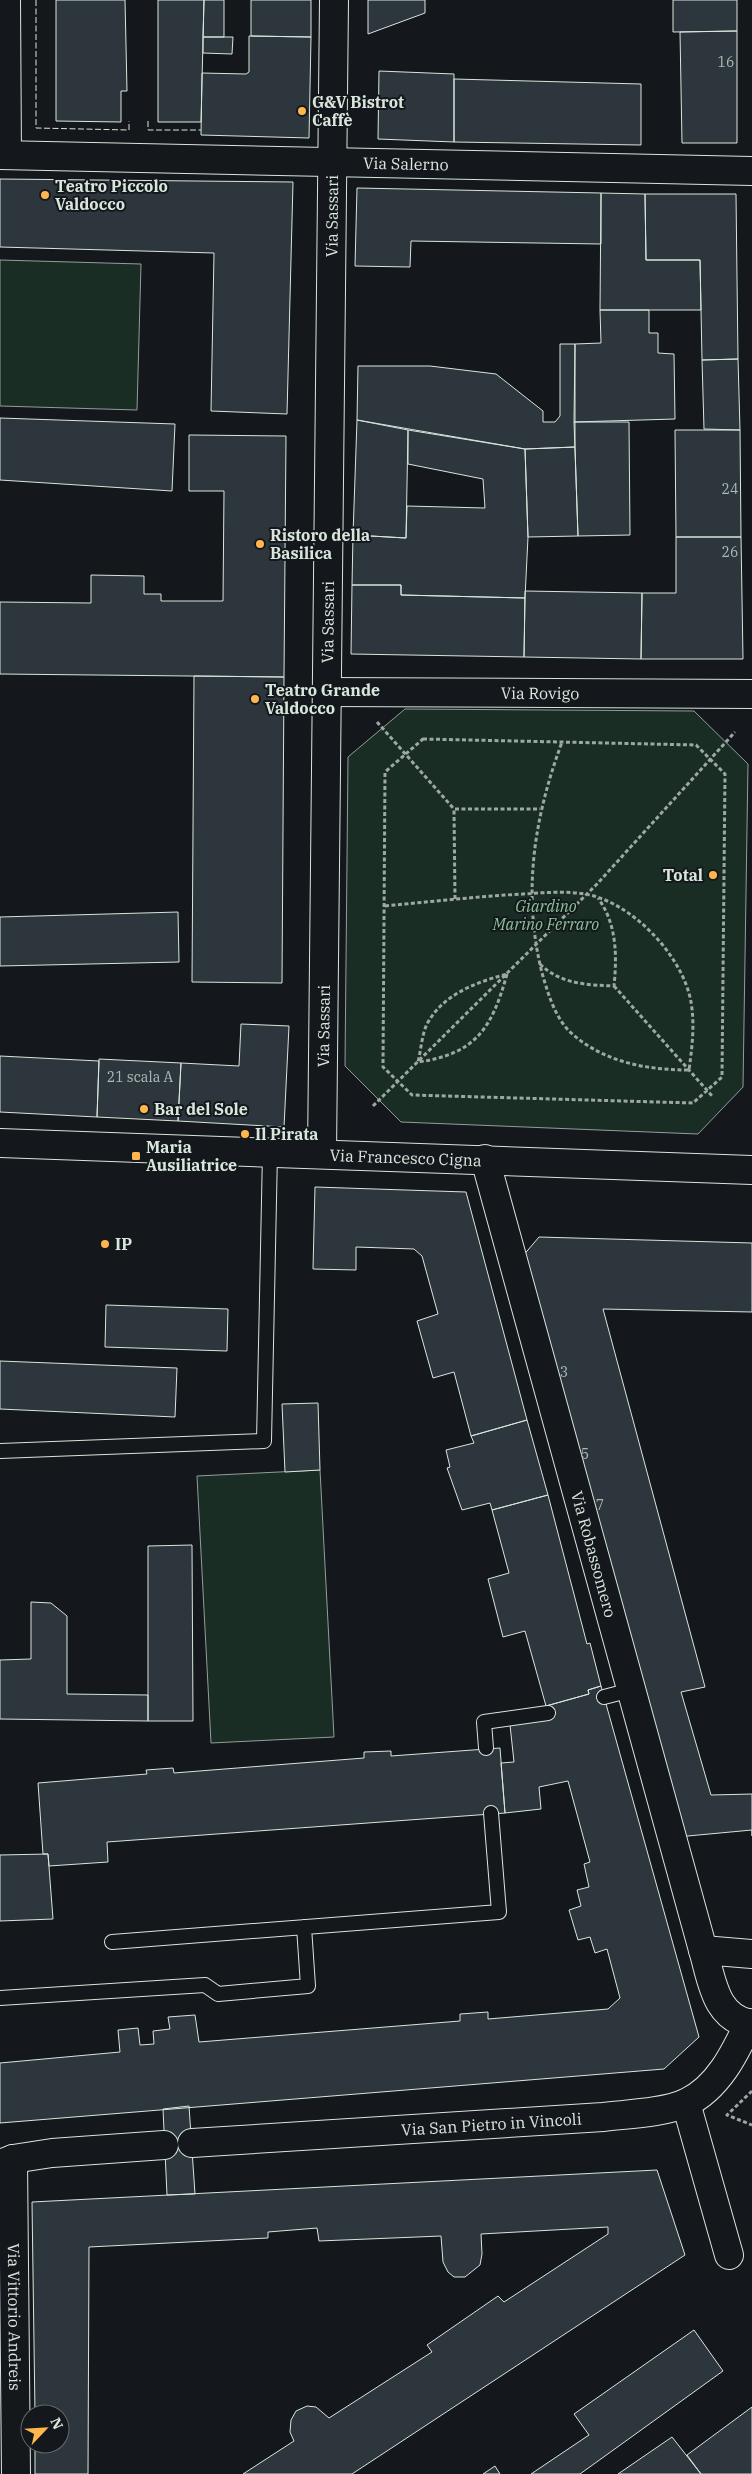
<svg xmlns="http://www.w3.org/2000/svg" width="752" height="2474" font-family="'IBM Plex Serif',serif">
  <style>
    .green { fill: #1a2d24; stroke: #939e99 }
    .building { fill: #2c363c; stroke: #d8e6dc }
    .lines { fill: none; stroke-linecap: round; stroke-linejoin: round }
    .lane-casing { stroke: #d8e6dc; stroke-width: 16 }
    .street-casing { stroke: #d8e6dc; stroke-width: 30 }
    .secondary-casing { stroke: #d8e6dc; stroke-width: 30 }
    .path { stroke: #9da8a2; stroke-width: 3; stroke-dasharray: 4 2.5; stroke-linecap: butt }
    .lane { stroke: #14181c; stroke-width: 14 }
    .street { stroke: #14181c; stroke-width: 28 }
    .secondary { stroke: #14181c; stroke-width: 28 }
    .fence { stroke: #d8e6dc; stroke-width: 1; stroke-dasharray: 6 2.5; stroke-linecap: butt }
    .poi-dot { fill: #ffb74d; stroke: #14181c; stroke-width: 2 }
    .labels { text-anchor: middle; stroke-width: 4; stroke-linejoin: round; paint-order: stroke }
    .number-label { font-size: 14px; fill: #adbab4 }
    .poi-label { font-size: 16px; font-weight: bold; fill: #d8e6dc; stroke: #14181c; text-anchor: start }
    .street-label { font-size: 16px; fill: #d8e6dc; stroke: #14181c }
    .park-label { font-size: 16px; font-style: italic; fill: #8ac095; stroke: #14181c }
  </style>
  <rect width="100%" height="100%" fill="#14181c"/>
  <path class="green" d="M0,260l141,4 -4,146 -137,-4z
    M405,709l289,2 54,53 -5,323 -45,47 -297,-12 -56,-56 3,-309z
    M320,1470l14,267 -123,6 -14,-267z"/>
  <path class="building" d="M56,0h69l2,91h-6v31l-65,-1z
    M158,0h46l-3,122h-43z
    M204,0h20v37h-21z
    M251,0h60v37l-60,-1z
    M368,0h57v13l-57,21z
    M673,0h64v31l-64,1z
    M737,31v112h-55l-2,-111z
    M249,36l62,1 -2,101 -108,-3 1,-62 44,1 3,-2z
    M203,37h30l-1,17 -29,-1z
    M379,71l75,3v68l-76,-3z
    M454,79l187,5v61l-187,-3z
    M0,179l293,3 -6,232 -76,-3 3,-158 -214,-6z
    M357,188l244,5v51l-190,-3 -1,26 -55,-1z
    M601,193l44,1 1,66h54l1,50h-101z
    M645,194h91l2,165 -36,1 -2,-100h-54z
    M600,310h49v23h9v20l16,1 1,65 -101,3 1,-78 26,-1z
    M560,344h15v103l-50,2 -168,-29 1,-54h72l66,8 47,37v11h12l5,-6z
    M738,359l2,71 -36,-1 -2,-69z
    M0,418l175,6 -3,67 -172,-11z
    M357,420l51,10 -2,108 -53,-3z
    M574,422h55l1,113 -52,1z
    M408,430l117,19 3,88 -3,61 -124,-3v-10h-49l1,-50 53,3 1,-32 78,2 -2,-29 -75,-15z
    M675,430h65l1,107h-65z
    M189,435l97,1 -2,241 -284,-3v-72l91,1v-28l53,1v18h17v7h62l1,-110h-35z
    M575,447l3,89 -50,1 -3,-88z
    M676,537h65l2,122h-102l1,-66h34z
    M352,585h49v10l124,3 -1,59 -173,-3z
    M525,591l117,2 -1,66 -117,-2z
    M194,676l90,1 -2,306 -90,-1z
    M178,912l1,50 -179,4v-49z
    M241,1024l48,2 -5,101 -106,-6 3,-58 58,3z
    M0,1056l99,5 -2,56 -97,-5z
    M99,1059l82,4 -3,58 -81,-4z
    M315,1187l151,5 61,228 -56,16 -17,-64 -21,6 -16,-57 21,-7 -16,-58 -8,-7 -58,-2v23l-43,-1z
    M539,1237l213,6v69l-149,-3 102,378 -24,5 30,103 41,-1v42v-6l-75,7 -155,-580z
    M106,1305l122,4 -1,42 -122,-4z
    M0,1361l177,7 -2,49 -175,-8z
    M318,1403l2,67 -35,2 -3,-68z
    M527,1420l21,75 -56,15 -2,-7 -28,7 -15,-42 3,-1 -4,-17 28,-7 -3,-7z
    M548,1495l39,149 3,-1 11,43 -13,4 1,4 -43,12 -21,-75 -22,6 -15,-58 21,-6 -17,-63z
    M192,1545l1,176h-45v-175z
    M31,1602l20,1 16,13v78l81,1v26l-148,-2v-59l31,-1z
    M601,1686l98,351 -35,32 -664,54v-60l120,-11 -2,-22 20,-2 2,17 14,-1 -1,-13 17,-2 -2,-12 27,-2 4,27 261,-21v-7l28,-2v7l120,-10 12,-11 -13,-49 -12,4 -5,-16 -12,3 -9,-30 12,-4 -4,-16 12,-3 -5,-23 6,-2 -22,-81 -29,6 2,22 -36,4 -4,-50 13,-1 -4,-37 39,-7 -3,-12 43,-12 -1,-4z
    M500,1748l5,65 -398,29 1,20 -59,4 -1,-12h-5l-5,-71 109,-9 -1,-4 27,-2 1,5 190,-15v-6l27,-1v5z
    M48,1854l5,65 -53,2v-66z
    M189,2106l6,88 -28,1 -4,-86z
    M657,2170l28,85 -333,219h-109l51,-33 -4,-9 1,-12 5,-9 11,-5 9,1 13,11 103,-66 -5,-7 71,-49 6,6 104,-68v-7l-127,7 1,20 -2,11 -15,12h-11l-6,-5 -5,-10 -2,-26 -122,5 -2,-13 -49,4v6l-179,9 -1,227h-53v-30h25v-30h-25l-3,-212z
    M694,2330l29,41 -143,103h-49l58,-39 -15,-21z
    M752,2407v67h-51l-14,-19z
    M672,2437l29,37h-83z
    M495,2466l5,8h-17z"/>
  <g class="lines">
    <g class="lane-casing">
      <path id="lane" d="M0,1451l264,-10 6,-289
        M604,1697l27,-7
        M486,1748l-2,-26 64,-9
        M112,1942l387,-30 -8,-99
        M0,1998l205,-13 13,9 90,-8 -4,-59"/>
    </g>
    <g class="street-casing">
      <g id="street">
        <path d="M6,0l1,155"/>
        <path id="s1" d="M0,155l752,16"/>
        <path id="s2" d="M326,692l426,2"/>
        <path id="s3" d="M322,1154l12,-1154"/>
        <path id="s4" d="M485,1159l218,791"/>
        <path d="M752,1954l-49,-4c9,30 12,69 49,74"/>
        <path d="M686,2103l43,152"/>
        <path id="s5" d="M192,2143l411,-26c24,-3 60,-4 83,-14 32,-15 49,-50 63,-80"/>
        <path id="s6" d="M13,2159l3,315"/>
        <path d="M0,2164l13,-5 39,-6 112,-8"/>
      </g>
    </g>
    <g class="secondary-casing">
      <g id="secondary">
        <path id="s7" d="M0,1143l752,27"/>
      </g>
    </g>
    <path class="path" d="M377,722l77,87
      M423,739l273,6 29,29 -3,303 -29,26 -281,-8 -29,-28 2,-295z
      M455,899l-1,-90h86
      M385,906c40,-4 80,-8 120,-11 27,-1 53,-5 80,-1 47,8 98,62 106,108 4,23 1,46 -2,68 -43,0 -87,-8 -120,-39 -15,-16 -21,-38 -27,-58 -20,-80 -8,-155 20,-231
      M540,964c20,20 47,21 74,22 3,-30 3,-62 -16,-88
      M507,974c-15,54 -31,80 -89,88 3,-12 4,-28 9,-38 16,-30 50,-42 80,-50z
      M614,986l99,111
      M373,1106l224,-222 138,-152
      M752,2091l-25,24 25,10"/>
    <use href="#lane" class="lane"/>
    <use href="#street" class="street"/>
    <use href="#secondary" class="secondary"/>
    <path class="fence" d="M36,0v128l93,2v-9
      M148,121v9h53"/>
  </g>
  <g class="poi-dot">
    <circle cx="302" cy="111" r="5"/>
    <circle cx="45" cy="195" r="5"/>
    <circle cx="260" cy="544" r="5"/>
    <circle cx="255" cy="699" r="5"/>
    <circle cx="713" cy="875" r="5"/>
    <circle cx="144" cy="1109" r="5"/>
    <circle cx="245" cy="1134" r="5"/>
    <rect x="131" y="1151" width="10" height="10" rx="2.5"/>
    <circle cx="105" cy="1244" r="5"/>
  </g>
  <g class="labels">
    <g class="number-label">
      <text x="726" y="67">16</text>
      <text x="730" y="494">24</text>
      <text x="730" y="557">26</text>
      <text x="140" y="1082">21 scala A</text>
      <text x="564" y="1377">3</text>
      <text x="585" y="1459">5</text>
      <text x="600" y="1510">7</text>
    </g>
    <g class="poi-label">
      <text x="312" y="108">G&amp;V Bistrot<tspan x="312" dy="18">Caffè</tspan></text>
      <text x="55" y="192">Teatro Piccolo<tspan x="55" dy="18">Valdocco</tspan></text>
      <text x="270" y="541">Ristoro della<tspan x="270" dy="18">Basilica</tspan></text>
      <text x="265" y="696">Teatro Grande<tspan x="265" dy="18">Valdocco</tspan></text>
      <text x="703" y="881" text-anchor="end">Total</text>
      <text x="154" y="1115">Bar del Sole</text>
      <text x="255" y="1140">Il Pirata</text>
      <text x="146" y="1153">Maria<tspan x="146" dy="18">Ausiliatrice</tspan></text>
      <text x="115" y="1250">IP</text>
    </g>
    <g class="street-label">
      <text dy="6" stroke="none"><textPath href="#s1" startOffset="406">Via Salerno</textPath></text>
      <text dy="6" stroke="none"><textPath href="#s3" startOffset="938">Via Sassari</textPath></text>
      <text dy="6" stroke="none"><textPath href="#s3" startOffset="532">Via Sassari</textPath></text>
      <text dy="6" stroke="none"><textPath href="#s2" startOffset="214">Via Rovigo</textPath></text>
      <text dy="6" stroke="none"><textPath href="#s3" startOffset="128">Via Sassari</textPath></text>
      <text dy="6" stroke="none"><textPath href="#s7" startOffset="406">Via Francesco Cigna</textPath></text>
      <text dy="6" stroke="none"><textPath href="#s4" startOffset="410">Via Robassomero</textPath></text>
      <text dy="6" stroke="none"><textPath href="#s5" startOffset="300">Via San Pietro in Vincoli</textPath></text>
      <text dy="6" stroke="none"><textPath href="#s6" startOffset="158">Via Vittorio Andreis</textPath></text>
    </g>
    <g class="park-label">
      <text x="546" y="912">Giardino<tspan x="546" dy="18">Marino Ferraro</tspan></text>
    </g>
  </g>
  <g transform="translate(45 2429) rotate(65)"><circle r="24" fill="#14181c" stroke="#626a69"/>
  <path d="M0-4L9 19L0 12L-9 19Z" fill="#ffb74d"/>
  <text y="-8" font-size="14" font-weight="bold" text-anchor="middle" fill="#d8e6dc">N</text>
  </g>
</svg>
